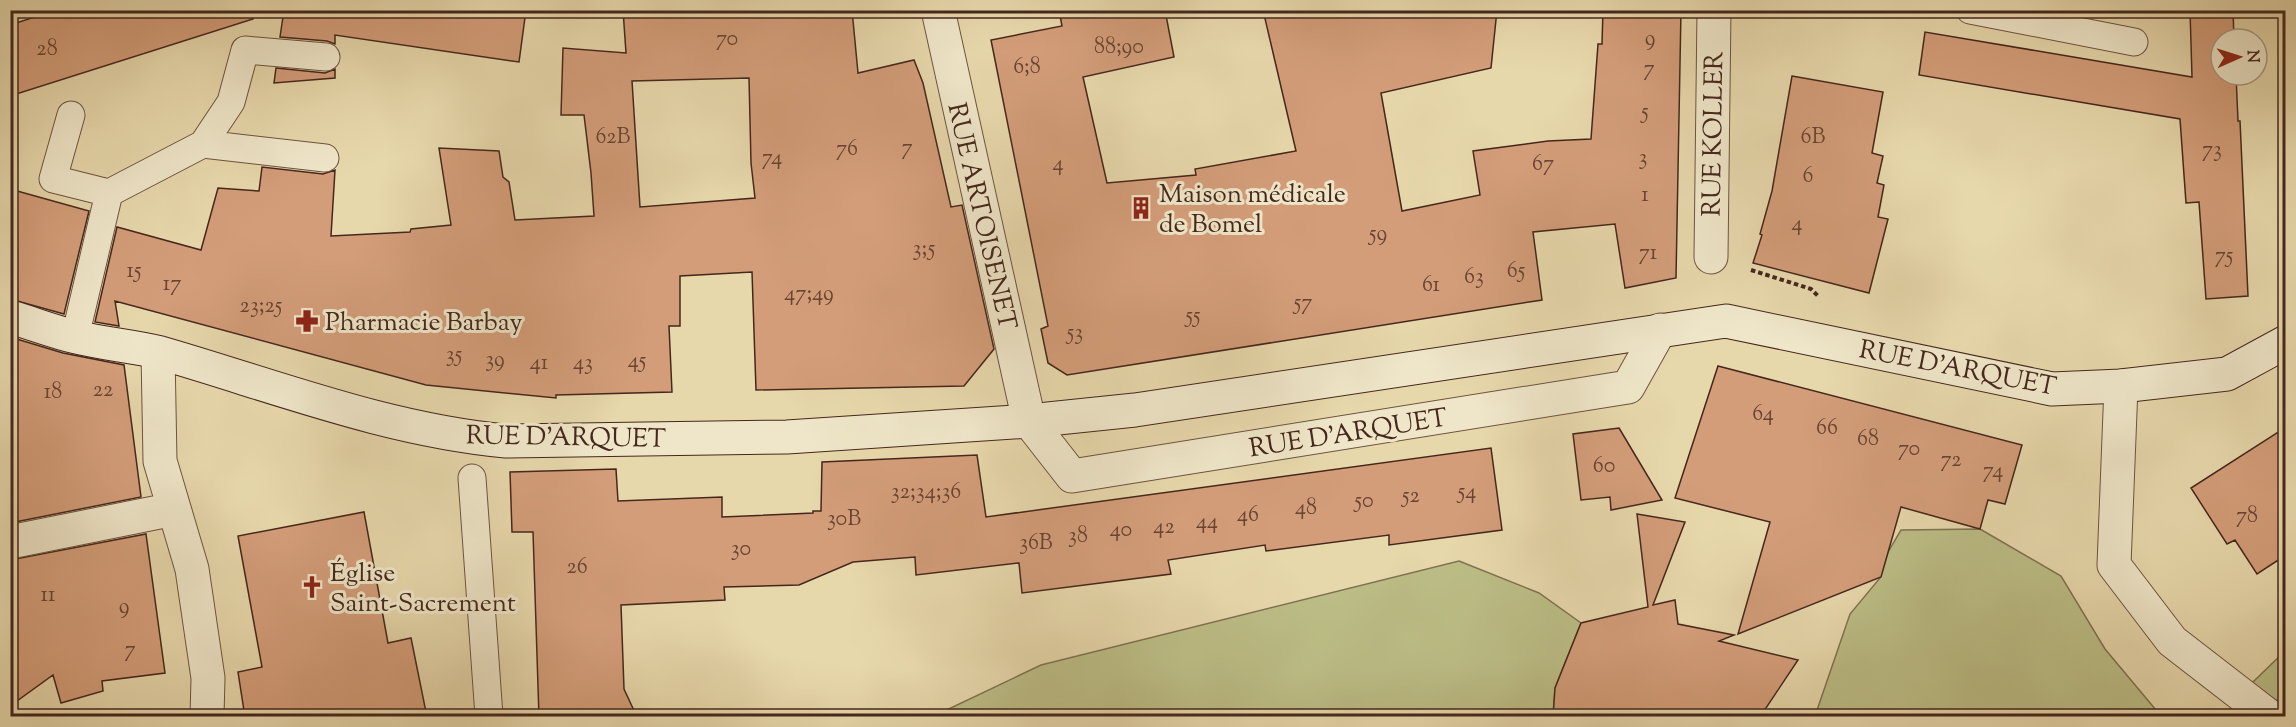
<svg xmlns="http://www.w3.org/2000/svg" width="2296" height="727" font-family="'Sorts Mill Goudy',serif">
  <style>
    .green { fill: #bcbd86; stroke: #807251; stroke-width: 1.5 }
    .building { fill: #d39d79; stroke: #45271c; stroke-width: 1.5; fill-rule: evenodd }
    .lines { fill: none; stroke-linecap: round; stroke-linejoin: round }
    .lane-casing { stroke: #6e5340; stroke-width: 29 }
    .street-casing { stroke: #6e5340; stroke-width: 35 }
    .secondary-casing { stroke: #45271c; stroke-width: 35 }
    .path { stroke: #45271c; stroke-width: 4; stroke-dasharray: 4.5 3; stroke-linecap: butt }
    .lane { stroke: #efe6c9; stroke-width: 27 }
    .street { stroke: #efe6c9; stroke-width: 33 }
    .secondary { stroke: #efe6c9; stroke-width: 33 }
    .labels { text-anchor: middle; stroke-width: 6; stroke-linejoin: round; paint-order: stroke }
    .number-label { font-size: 22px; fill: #684433 }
    .street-label { font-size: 26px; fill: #45271c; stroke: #efe6c9 }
    .poi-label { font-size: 26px; fill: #45271c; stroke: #efe6c9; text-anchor: start }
  </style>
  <rect width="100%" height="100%" fill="#e7d8ac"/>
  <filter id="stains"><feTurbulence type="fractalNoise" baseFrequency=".00333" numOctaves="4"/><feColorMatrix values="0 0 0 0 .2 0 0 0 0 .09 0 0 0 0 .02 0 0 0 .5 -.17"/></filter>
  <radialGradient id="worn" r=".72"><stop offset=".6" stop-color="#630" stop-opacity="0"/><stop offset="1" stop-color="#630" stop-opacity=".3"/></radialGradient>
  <path class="green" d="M1980,529l81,47 44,73 56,67h-346l35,-102 30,-36 8,-26 13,-22z
    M1459,561l80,32 42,30 -26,65 -2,28h-619l107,-51z
    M2285,651v55l-34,-22z"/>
  <path class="building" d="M56,10h196l1,9 -243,77v-71z
    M284,10h242l-7,52 -184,-27v9l-8,-3 -47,-4z
    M623,10h229l6,63 56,-13 9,23 28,124 11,-2 32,144 -30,37 -208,4 -4,-118 -72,4v50h-11l3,66 -116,3v3l-130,-13 -311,-84 4,25 -24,-4 22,-95 84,23 17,-62 41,3 3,-24 61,7 12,-4 -4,66 79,-4 1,-3 40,-4 -12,-77 60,3 4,26 6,5 6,38 79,-4 -3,-43 -7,-58h-23l2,-67 63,5zM749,78l2,85 4,35 -115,9 -8,-126z
    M1059,10h106l9,47 -91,20 24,106 89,-8 -1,-6 101,-18 -33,-141h234l-6,58 -110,25 21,118 78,-16 -7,-44 75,-10 43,-2 7,-95h4l1,-34h78l-5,268 -51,10 -10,-64 -82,8 9,68 -475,75 -19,-12 -7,-34 7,-3 -57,-286 71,-14z
    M2190,10h43l1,29h-13v36h15l2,46h2l8,175 -42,3 -7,-97 -13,1 -6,-84 -261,-44 6,-43 267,45z
    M276,68l49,5 10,-4v9l-61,5z
    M1792,76l91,16 -11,61 11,3 -6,27 7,2 -6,32 10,2 -19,74 -116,-30 9,-28 -2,-1 12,-43z
    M10,189l79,22 -25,103 -54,-15z
    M10,337l53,16 61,12 17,132 -131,26z
    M1718,366l304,79 -17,59 -17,-4 -8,29 -79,-22 -20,70 -143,57 32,-112 -95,-24z
    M2286,427v128l-29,19 -22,-34 -8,4 -36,-56z
    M1619,428l43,72 -51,10 -1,-13 -29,3 -8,-66z
    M1491,448l11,82 -113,15v-10l-123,16 -1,-6 -97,15 3,14 -149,19 -3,-30 -103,12 -1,-18 -62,5 -54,23 -75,2 1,13 -104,5 3,84 13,28h-98l-6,-185h-21l-2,-60 106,-3 2,32 104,-4v20l91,-4v-2h8l1,-49 155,-7 9,62z
    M364,512l24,131 23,-5 16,79h-182l-7,-45 24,-5 -24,-131z
    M1637,514l48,8 -32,83 22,-5 3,24 56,11 -15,6 79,19 -38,57h-207l2,-29 26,-65 67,-16z
    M146,534l19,139 -63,8 1,10 -42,12 -8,-28 -43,31v-146z"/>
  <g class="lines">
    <g class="lane-casing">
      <path id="lane" d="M1970,10l164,32
        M71,115l-18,64 56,14
        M203,144l122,14
        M75,337l34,-144 94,-49 28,-42 14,-52 81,7
        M472,478l17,238"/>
    </g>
    <g class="street-casing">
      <path id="street" d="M938,10l91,411 43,55 556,-89 32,-57
        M1711,257l3,-247
        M158,353l2,108 32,108 16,109 -1,38
        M2121,386l-7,179 58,76 97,75
        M10,542l164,-33"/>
    </g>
    <g class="secondary-casing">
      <path id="secondary" d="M10,317c22,6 44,15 66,20 28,7 57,9 85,16 114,33 226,77 345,88l281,-4 242,-16 106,-11 591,-89 326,68 69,-3 106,-12 59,-32"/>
    </g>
    <path class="path" d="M1751,270l60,19 8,8"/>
    <use href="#lane" class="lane"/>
    <use href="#street" class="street"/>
    <use href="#secondary" class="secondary"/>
  </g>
  <defs>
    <g id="building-bare" transform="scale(1.8)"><path d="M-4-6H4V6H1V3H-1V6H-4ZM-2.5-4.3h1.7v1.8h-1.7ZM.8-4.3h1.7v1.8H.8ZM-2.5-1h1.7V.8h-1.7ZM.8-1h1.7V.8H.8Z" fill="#8f2418" stroke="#efe6c9" stroke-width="2.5" paint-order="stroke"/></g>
    <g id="pharmacy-bare" transform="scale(1.8)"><path d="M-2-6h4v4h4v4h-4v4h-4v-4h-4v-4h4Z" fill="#8f2418" stroke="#efe6c9" stroke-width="2.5" paint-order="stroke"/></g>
    <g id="church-bare" transform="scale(1.8)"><path d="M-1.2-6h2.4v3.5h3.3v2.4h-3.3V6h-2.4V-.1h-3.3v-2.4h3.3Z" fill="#8f2418" stroke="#efe6c9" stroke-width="2.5" paint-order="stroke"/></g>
  </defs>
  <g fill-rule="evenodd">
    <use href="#building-bare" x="1141" y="208"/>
    <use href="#pharmacy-bare" x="307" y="321"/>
    <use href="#church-bare" x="312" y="587"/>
  </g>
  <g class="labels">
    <g class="number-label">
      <text x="727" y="45">70</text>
      <text x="1650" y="45">9</text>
      <text x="1119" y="53">88;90</text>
      <text x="47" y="55">28</text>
      <text x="1027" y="73">6;8</text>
      <text x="1649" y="75">7</text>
      <text x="1645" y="118">5</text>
      <text x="613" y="143">62B</text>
      <text x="1813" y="143">6B</text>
      <text x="907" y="154">7</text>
      <text x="847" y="155">76</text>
      <text x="2212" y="156">73</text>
      <text x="772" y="164">74</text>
      <text x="1643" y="164">3</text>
      <text x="1058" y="170">4</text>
      <text x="1543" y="170">67</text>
      <text x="1808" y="182">6</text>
      <text x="1645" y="201">1</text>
      <text x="1797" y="230">4</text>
      <text x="1378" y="240">59</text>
      <text x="924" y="255">3;5</text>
      <text x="1648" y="259">71</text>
      <text x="2224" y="262">75</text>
      <text x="134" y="277">15</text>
      <text x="1516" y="277">65</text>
      <text x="1474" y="283">63</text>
      <text x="172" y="290">17</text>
      <text x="1431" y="291">61</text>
      <text x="809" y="300">47;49</text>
      <text x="1303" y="309">57</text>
      <text x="261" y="312">23;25</text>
      <text x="1193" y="322">55</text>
      <text x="1075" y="339">53</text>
      <text x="454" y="361">35</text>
      <text x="495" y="366">39</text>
      <text x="637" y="367">45</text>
      <text x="539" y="369">41</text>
      <text x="583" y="369">43</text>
      <text x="103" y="396">22</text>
      <text x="53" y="398">18</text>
      <text x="1763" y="420">64</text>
      <text x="1827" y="434">66</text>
      <text x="1868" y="445">68</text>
      <text x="1909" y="455">70</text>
      <text x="1951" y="466">72</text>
      <text x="1604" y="472">60</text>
      <text x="1993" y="477">74</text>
      <text x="926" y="498">32;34;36</text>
      <text x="1467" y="498">54</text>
      <text x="1411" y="502">52</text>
      <text x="1364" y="507">50</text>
      <text x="1306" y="514">48</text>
      <text x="1248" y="521">46</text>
      <text x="2247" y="522">78</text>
      <text x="844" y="525">30B</text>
      <text x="1207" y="528">44</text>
      <text x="1164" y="533">42</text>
      <text x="1121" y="536">40</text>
      <text x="1078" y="542">38</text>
      <text x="1036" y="549">36B</text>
      <text x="741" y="555">30</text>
      <text x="577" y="573">26</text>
      <text x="48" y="601">11</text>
      <text x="124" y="613">9</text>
      <text x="130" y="656">7</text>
    </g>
    <g class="street-label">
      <text transform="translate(1712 134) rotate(-89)" y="9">RUE KOLLER</text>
      <text transform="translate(983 216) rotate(77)" y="9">RUE ARTOISENET</text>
      <text transform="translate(1958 367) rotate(11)" y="9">RUE D'ARQUET</text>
      <text transform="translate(1348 432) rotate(-9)" y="9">RUE D'ARQUET</text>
      <text transform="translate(566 436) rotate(1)" y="9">RUE D'ARQUET</text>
    </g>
    <g class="poi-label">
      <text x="1159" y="202">Maison médicale<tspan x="1159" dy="30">de Bomel</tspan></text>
      <text x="325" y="330">Pharmacie Barbay</text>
      <text x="330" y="581">Église<tspan x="330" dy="30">Saint-Sacrement</tspan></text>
    </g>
  </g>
  <rect width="2296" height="727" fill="none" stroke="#e7d8ac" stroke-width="36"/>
  <rect x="12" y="12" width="2272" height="703" fill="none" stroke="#45271c" stroke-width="3"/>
  <rect x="18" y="18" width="2260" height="691" fill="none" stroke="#45271c" stroke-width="1.5"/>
  <g transform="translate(2239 57) rotate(87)"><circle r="28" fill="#efe6c9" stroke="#ab9a84" stroke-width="1.5"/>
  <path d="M0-4.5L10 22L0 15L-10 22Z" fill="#8f2418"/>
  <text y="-9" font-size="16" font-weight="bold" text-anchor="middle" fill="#45271c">N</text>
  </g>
  <rect width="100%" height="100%" filter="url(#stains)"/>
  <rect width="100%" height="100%" fill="url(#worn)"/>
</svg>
